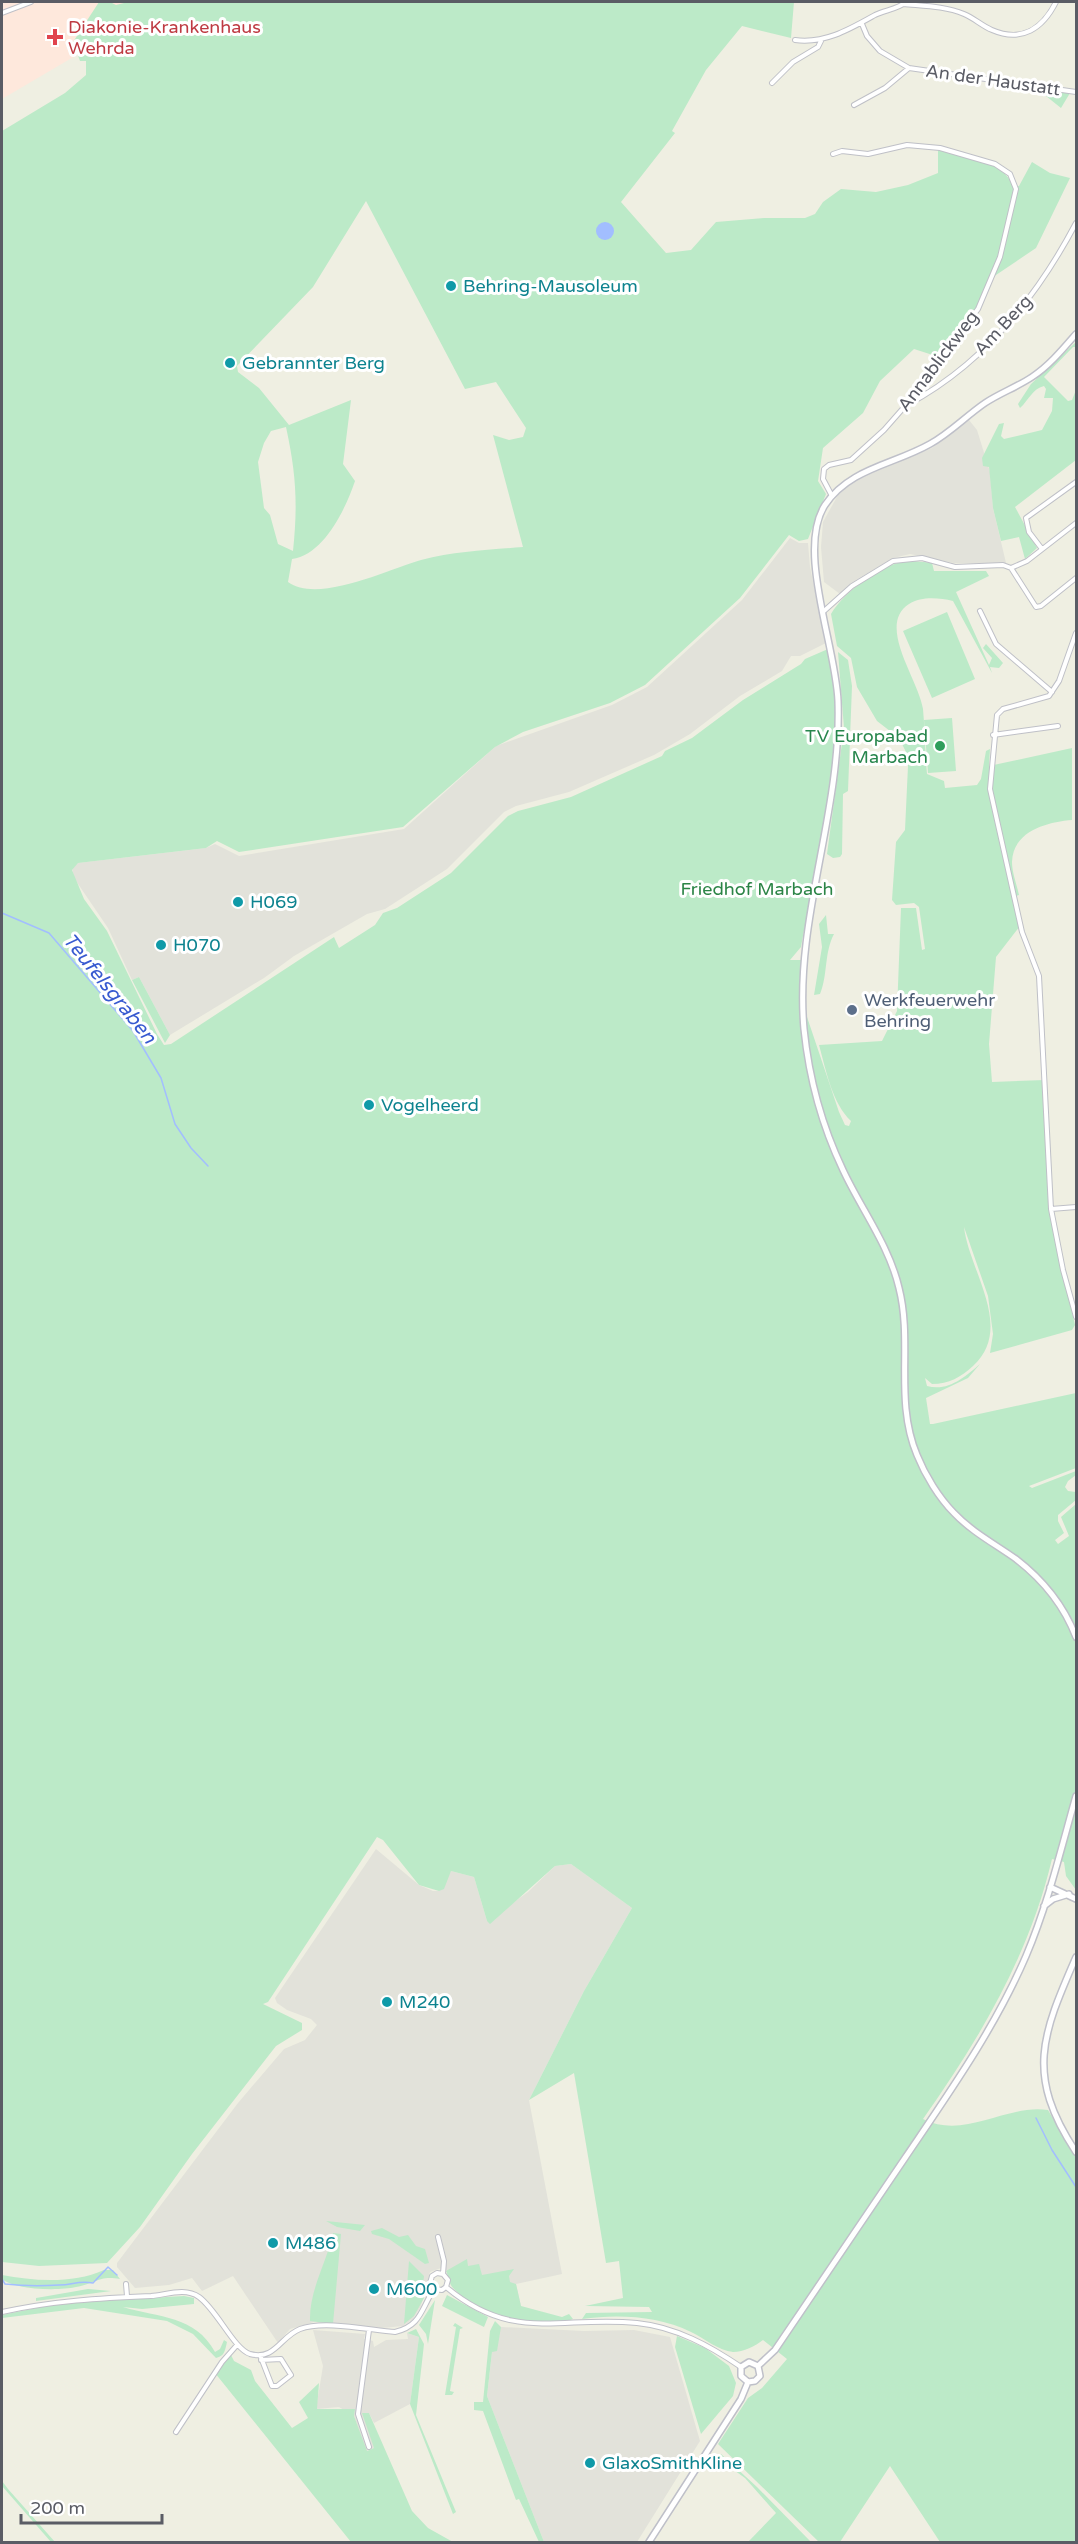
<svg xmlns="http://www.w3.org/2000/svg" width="1078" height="2544" font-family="'Varela Round',sans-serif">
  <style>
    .industrial { fill: #e2e2da }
    .medical { fill: #fee8dc }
    .green { fill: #bceac8; fill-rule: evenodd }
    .water { fill: #a2beff }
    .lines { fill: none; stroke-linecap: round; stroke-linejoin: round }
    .stream { stroke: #a2beff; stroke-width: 1.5 }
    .street-casing { stroke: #bfc0c7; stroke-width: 6 }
    .secondary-casing { stroke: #bfc0c9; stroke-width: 8 }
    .street { stroke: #fff; stroke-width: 4 }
    .secondary { stroke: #fff; stroke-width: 5 }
    .health-dot { fill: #e0444e; stroke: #fff; stroke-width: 2 }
    .culture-dot { fill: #0f9aa8; stroke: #fff; stroke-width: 2 }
    .leisure-dot { fill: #2e9e5b; stroke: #fff; stroke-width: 2 }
    .service-dot { fill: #5c6f8a; stroke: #fff; stroke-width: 2 }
    .labels { text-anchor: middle; stroke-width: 6; stroke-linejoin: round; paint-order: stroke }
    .health-label { font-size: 18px; fill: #be3a42; stroke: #fff; text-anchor: start }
    .street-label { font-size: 18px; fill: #5a5c65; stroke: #fff }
    .culture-label { font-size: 18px; fill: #0d838f; stroke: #fff; text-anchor: start }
    .leisure-label { font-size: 18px; fill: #27864d; stroke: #fff; text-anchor: end }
    .park-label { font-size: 18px; fill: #2b8446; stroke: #fff }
    .service-label { font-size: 18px; fill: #4e5e75; stroke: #fff; text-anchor: start }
    .water-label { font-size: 20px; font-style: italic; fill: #385ad0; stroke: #fff }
  </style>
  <rect width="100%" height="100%" fill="#efefe2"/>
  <path class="industrial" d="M969,420l8,10 13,42 3,36 13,55h-52l-44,-9 -17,4 -42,25 -11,11 -16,-12 -3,-35 2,-25 15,-27 17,-15 77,-32z
    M790,538l9,5h9l2,24 16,76 -26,13h-9l-9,15 -42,25 -50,38 -36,21 -85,37 -53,14 -12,6 -57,57 -62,40 -18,5 -73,42 -30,22 -94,57 -31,-58 -7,3 -24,-52 -34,-50 -2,-11 6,-4 128,-15 9,-4 24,12 165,-27 92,-83 116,-41 35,-18 95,-87z
    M376,1849l43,36 14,6h6l12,-20 23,6 13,44 41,-29 27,-26 16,-2 61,44 -48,83 -55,109 33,174 -46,10 5,22 -80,-38 -11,4 -9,34 -8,13 -10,7 -22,2 -67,-6 -24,7 -12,14 -45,-67 -31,15 -10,-13 -23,7 -34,3 -18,-21v-4l121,-160 46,-54 21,-9 12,-15 -6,-6 -24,-9 -10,-7 -2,-5z
    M501,2327l83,4 50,-1 36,7 30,104 -63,101h-93l-57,-146 7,-61z
    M313,2330l52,4 -1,5 9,2 1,6 12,-7 22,-1 -1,-6 12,4 -9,67 -36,19 -5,-10 5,35 -8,3 -12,-35 -15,-9 -23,2 7,-43z"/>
  <path class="medical" d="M2,2h165l-165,97z"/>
  <path class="green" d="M99,2h11l6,3 12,-3h666l-3,36 -49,-12 -36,44 -34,61 3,2 -54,69 45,51 25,-3 25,-28 48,-4h41l10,-4 8,-12 18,-13 35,3 32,-7 30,-12v-23c27,7 64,9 76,37l5,-1 13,-24 18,11 20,5 -34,70 -46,31 -14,29 -37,49 -25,-8 -34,32 -17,32 -40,35 -5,33 8,13 -18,45 -9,2 -10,-6 -49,63 -95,87 -35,18 -87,29 -28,15 -92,80 -164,25 -22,-11 -11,7 -128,15 -6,7 12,29 23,32 50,103 7,11 7,-1 163,-107 5,11 36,-23 8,-12 14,-5 54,-35 57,-57 10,-5 53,-14 91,-41 3,-5 27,-13 51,-38 58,-36 4,-5 23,-10c26,81 -12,214 -27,298l-11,13h12l-2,48 3,22 4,-2 -1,-14 33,98 6,13 4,1 2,-5c-19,-18 -25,-51 -32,-76l63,-4 15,-30 4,-103h15l6,42 3,-1 -6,-42 -5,-4 -18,2 -4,-5 4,-58 9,-12 3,-64 -2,-14 -7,-14 -22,-17 -20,-34 -6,-29 -14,-12 -6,-32c13,-22 51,-51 77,-53 8,0 17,1 24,2l2,8h52l3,5 -33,16 33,73 3,-7 -9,-10 3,-4 17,19 -4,5 -9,-1 2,6 -39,-72c-14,-3 -31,-5 -44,3 -33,21 10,76 14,105 2,21 2,44 4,65l17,7 1,7 32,-3 4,-6 5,-28 4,-2 -1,17 83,-18v72c-25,2 -59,11 -60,42 0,11 5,23 7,33l-3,1 -12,-54 16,84 -24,31 -7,87 3,38 53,-2 4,130 26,115 -3,5 -82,23 3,-19 -5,-38 -24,-69c5,44 51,101 9,139 -12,11 -24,18 -41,18l-7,-6 2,8c21,6 38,-9 53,-22l-12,14 -42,20 4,26h3l143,-31v75l-47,18 3,2 44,-17v4l-8,6 -3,6 3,4 8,1v8l-18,15v6l6,12 -9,7 3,4 11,-8 -8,-19 15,-13v386l-10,-14 -2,-14 -12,-3c-23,97 -72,179 -129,260 42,21 82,-15 125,-9l28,48v384h-136l-50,-76 -50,76h-21l-101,-98 30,-46 14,-10 25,-29 -24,-19c-8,6 -19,12 -30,12 -14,-1 -29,-14 -42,-20 -33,-16 -72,-18 -109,-13l4,-6 66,-1 -3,-5 -64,-1 38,-8 -4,-37 -13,2 -32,-190 -45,27 55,-109 48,-83 -61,-44 -16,2 -65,58 -3,-3 -13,-44 -23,-6 -7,18 -5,2 -20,-6 -36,-45 -6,-3 -109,165 -5,2 39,19v7l-26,16 -84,108 -52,73 -33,36 -68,3 -37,-4v-2131l63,-38 21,-18v-14h-6l-7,-19zM366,201l99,188 31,-7 30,46 -3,9 -14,3 -16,-5 30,112c-35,3 -67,4 -102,13 -32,9 -103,44 -133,22l4,-23c32,-4 54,-51 63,-78l-12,-17 8,-64 -62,25 -30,-37 -21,-16 -1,-6 76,-79zM286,427c10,46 12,77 7,124l-15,-7 -8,-29 -6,-7 -6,-46 6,-19 7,-12z
    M1046,91l24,2 -9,15 -15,-12z
    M1076,342v5h-3l-29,30 24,24 4,-1 4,-10v70l-61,47 22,41 -12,11 -6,-22 -18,4 -8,-33 -4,-41 -6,-1 -1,-8 17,-34 5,-1 -3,13 3,3 38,-9 10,-19 1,-13h-9l2,-9 -2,-3c-12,3 -15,14 -24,22l-2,-4 13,-20z
    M947,612l28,67 -43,19 -29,-67z
    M838,652l10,8 4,26 -4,105 -5,3 -1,60 -2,3 -7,1 -6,-4 17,-126z
    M952,718l4,53 -28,2 -4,-53z
    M826,915l2,19h6c-10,19 -6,41 -14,60l-6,1 8,-48 -3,-23z
    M139,977l31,58 -5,8 -33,-63z
    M326,2221l39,4 -5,6 -23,-4z
    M382,2228l17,9 9,-2 8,11 9,3 4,14 -4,1 -36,-25 -17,-5 -1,-3z
    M333,2233l8,1 -8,90 -23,-3c-1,-31 17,-59 23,-88z
    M467,2259l1,7 11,-2 3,11 32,-6 -5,7 1,6 6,2 5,22 41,11 7,-3 4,5c-32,14 -97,-6 -120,-31 -4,-4 -4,-11 -7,-17z
    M409,2261l15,15 -2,18 2,4 -10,18 -10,8z
    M104,2270h9l7,9c-21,-4 -23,4 -44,8 -18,4 -60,3 -74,-8v-4c32,6 71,9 102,-5z
    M88,2289l23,2 -75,10v-3l6,-1z
    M447,2295l41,22 -4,10 -42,-21z
    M184,2296l10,2v6l-52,5 -19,-2c36,11 72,8 92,45l5,-3 4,-9 3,2c-2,8 -2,14 -11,16l-23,-24 -26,-13 -83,-13 -82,10v-3l59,-12z
    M435,2300l-7,44 -2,-10 -7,-9z
    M495,2321l6,6 -4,24 -5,1 -5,44 57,146h-5l-20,-43 -3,1 -33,-89 -9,-1v-8h9l7,-71z
    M455,2323l8,5 -3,1 -10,62 4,1 -2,3h-7l11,-68 -3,-1z
    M416,2329l8,15 -8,71 40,97 -3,2 -43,-110 9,-67 -12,-4z
    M677,2336l28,12 24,18 7,17 -3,13 -32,38 -26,-87z
    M230,2353l4,8 17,9 4,11 37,47 16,-10 -9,-16 20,-19 -2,26h38l-1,7 13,35 7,-3 -12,-35h7l43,98 16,17 25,14h-102l-136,-169z
    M721,2454l36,33 54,55h-63l28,-29 -31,-35 -28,-20z
    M2,2481l6,8 47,53h-4l-49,-56z"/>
  <path class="water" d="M596 231a9 9 0 1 1 18 0a9 9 0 1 1-18 0Z"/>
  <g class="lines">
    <path class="stream" d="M2,913l47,20 84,98 28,47 14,46 16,24 17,18
      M1036,2118l16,32 24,37
      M2,2279l3,5c18,2 37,2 54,1 14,0 19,-5 34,-2l15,-16 9,8"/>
    <g class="street-casing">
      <path id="street" d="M903,4c20,2 42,2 61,10 10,4 18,12 28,16 30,13 51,-2 64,-28
        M2,13l29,-11
        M862,24l5,12 13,15 29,17 167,24
        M795,40c30,4 55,-11 80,-25 10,-5 23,-6 31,-13
        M772,83l21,-21 25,-15 3,-6
        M854,105l31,-17 24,-20
        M907,405c75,-40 130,-108 169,-182
        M832,496l-9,-17 1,-10 5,-4 22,-5 33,-30 22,-25 72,-96 22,-52 16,-68 -6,-15 -15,-10 -55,-16 -33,-3 -39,9 -26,-3 -9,3
        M1042,549l-13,-17 -3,-14 50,-36
        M1011,568l25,39 5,-1 35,-28
        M824,611l28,-25 41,-25 29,-3 33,9 48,-2 8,3 16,-7 49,-38
        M980,611l16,33 56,48
        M1076,633l-17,48 -10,15 -46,13 -6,6 -7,74 32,143 17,44 12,233 12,61 13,47
        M993,735l65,-9
        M1051,1209l25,-2
        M438,2237l6,24 -1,13 5,6 -2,7
        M126,2284l1,12
        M446,2287c68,57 115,28 191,36 39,4 73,23 104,44
        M434,2289l-4,-6 2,-7 5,-3 6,1
        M434,2289l8,1 4,-3
        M2,2312c50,-11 98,-14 149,-16 15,-1 34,-9 48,1 18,13 35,52 51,57 25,7 31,-18 50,-25 24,-9 69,1 95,3 26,-6 26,-23 39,-43
        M260,2355l12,31h5l14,-11 -10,-16 -20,1
        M176,2432l46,-70 15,-17
        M369,2447l-11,-33 11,-84"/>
    </g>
    <g class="secondary-casing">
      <path id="secondary" d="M1076,334c-13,15 -27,32 -44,43 -15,10 -32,16 -47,26 -19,13 -35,30 -55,41 -37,21 -80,24 -105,61 -29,45 11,141 13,196 4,111 -44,218 -34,328 5,49 18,97 39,141 18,39 46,75 56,118 14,55 -5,112 18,167 8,20 22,43 37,58 18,19 41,31 62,46 26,20 48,47 60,78
        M1050,1887l26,12
        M1044,1906l9,-7 16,-5
        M1076,1957c-34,78 -51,118 0,195
        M758,2366l17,-16c44,-64 87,-128 130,-192 44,-65 90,-130 121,-202 22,-52 35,-107 50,-160
        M748,2382l-7,-6v-9l8,-5 9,4
        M748,2382l7,-1 5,-5 -2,-10
        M649,2542l92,-143 7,-17"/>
    </g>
    <use href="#street" class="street"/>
    <use href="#secondary" class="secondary"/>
  </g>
  <path class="health-dot" d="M52 28h6v6h6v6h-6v6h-6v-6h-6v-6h6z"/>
  <g class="culture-dot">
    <circle cx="451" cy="286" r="6"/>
    <circle cx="230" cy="363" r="6"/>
    <circle cx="238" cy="902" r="6"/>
    <circle cx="161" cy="945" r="6"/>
    <circle cx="369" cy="1105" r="6"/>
    <circle cx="387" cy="2002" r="6"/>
    <circle cx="273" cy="2243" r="6"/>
    <circle cx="374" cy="2289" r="6"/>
    <circle cx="590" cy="2463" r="6"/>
  </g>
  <circle class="leisure-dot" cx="940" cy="746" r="6"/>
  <circle class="service-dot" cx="852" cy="1010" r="6"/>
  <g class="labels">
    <g class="health-label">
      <text x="68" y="33">Diakonie-Krankenhaus<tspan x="68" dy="21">Wehrda</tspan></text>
    </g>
    <g class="street-label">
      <text transform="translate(993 80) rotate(8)" y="6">An der Haustatt</text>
      <text transform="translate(1003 325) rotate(-47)" y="6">Am Berg</text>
      <text transform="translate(938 361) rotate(-53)" y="6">Annablickweg</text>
    </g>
    <g class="culture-label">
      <text x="463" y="292">Behring-Mausoleum</text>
      <text x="242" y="369">Gebrannter Berg</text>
      <text x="250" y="908">H069</text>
      <text x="173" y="951">H070</text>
      <text x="381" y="1111">Vogelheerd</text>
      <text x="399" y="2008">M240</text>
      <text x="285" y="2249">M486</text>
      <text x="386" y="2295">M600</text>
      <text x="602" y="2469">GlaxoSmithKline</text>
    </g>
    <g class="leisure-label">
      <text x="928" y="742">TV Europabad<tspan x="928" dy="21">Marbach</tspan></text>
    </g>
    <g class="park-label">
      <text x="757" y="895">Friedhof Marbach</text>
    </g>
    <g class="service-label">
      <text x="864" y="1006">Werkfeuerwehr<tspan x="864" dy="21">Behring</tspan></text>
    </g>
    <g class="water-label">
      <text transform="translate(110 988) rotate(51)" y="7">Teufelsgraben</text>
    </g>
  </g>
  <rect width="1078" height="2544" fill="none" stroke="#5a5c65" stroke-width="6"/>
  <path d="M21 2514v9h141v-9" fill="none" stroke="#5a5c65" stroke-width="3"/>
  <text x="30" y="2514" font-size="18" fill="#5a5c65" stroke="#ffffff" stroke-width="4.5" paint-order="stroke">200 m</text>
</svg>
